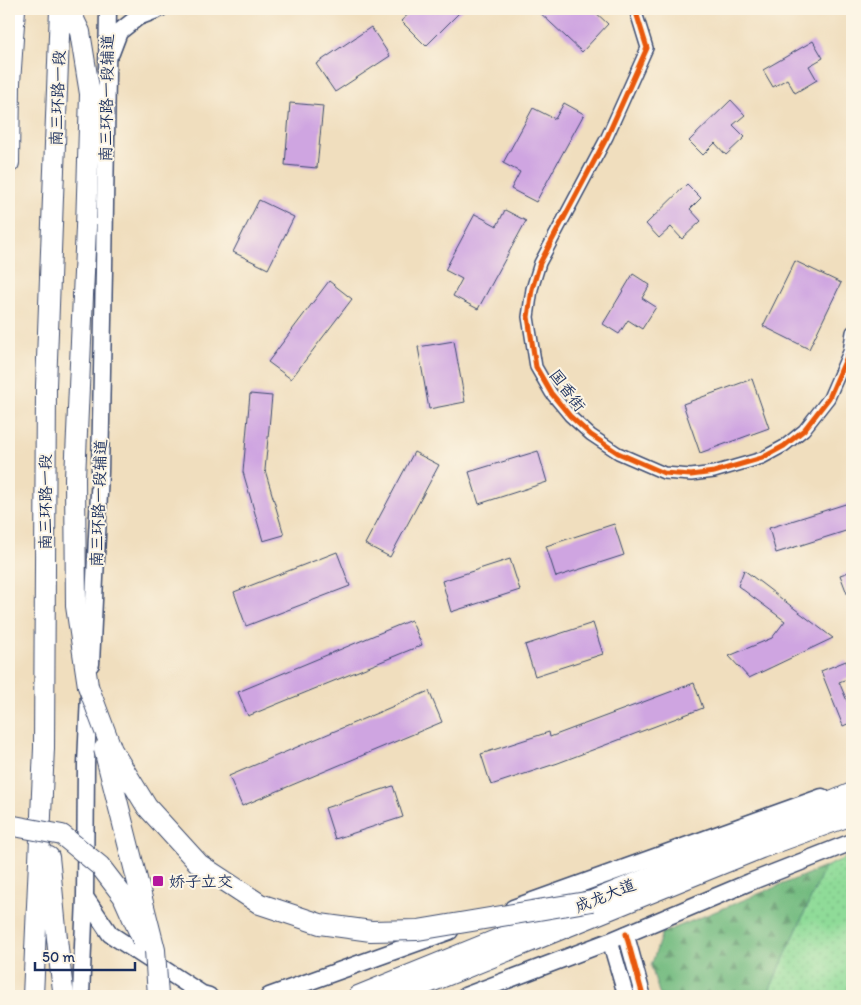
<svg xmlns="http://www.w3.org/2000/svg" width="861" height="1005" font-family="Itim,'LXGW WenKai TC',sans-serif">
  <style>
    .forest { fill: url(#forest-firs); stroke: #47756f }
    .park { fill: url(#park-dots); stroke: #55857b }
    .building { fill: #cfa5e1 }
    .lines { fill: none; stroke-linecap: round; stroke-linejoin: round }
    .minor-casing { stroke: #3b496c; stroke-width: 14 }
    .tertiary-casing { stroke: #3b496c; stroke-width: 18 }
    .secondary-casing { stroke: #3b496c; stroke-width: 19 }
    .trunk-casing { stroke: #3b496c; stroke-width: 22 }
    .minor { stroke: #fff; stroke-width: 11 }
    .tertiary { stroke: #fff; stroke-width: 15 }
    .secondary { stroke: #fff; stroke-width: 16 }
    .trunk { stroke: #fff; stroke-width: 20 }
    .trunk-bridge-casing { stroke: #3b496c; stroke-width: 22; stroke-linecap: butt }
    .trunk-bridge { stroke: #fff; stroke-width: 20 }
    .cycleway-casing { stroke: #fcf5e5; stroke-width: 8 }
    .cycleway { stroke: #e8590c; stroke-width: 5 }
    .poi-dot { fill: #b5179e; stroke: #fcf5e5; stroke-width: 2 }
    .labels { text-anchor: middle; stroke-width: 4; stroke-linejoin: round; paint-order: stroke }
    .street-label { font-size: 16px; fill: #1b2f5e; stroke: #fcf5e5 }
    .poi-label { font-size: 16px; fill: #1b2f5e; stroke: #fcf5e5; text-anchor: start }
  </style>
  <defs>
    <pattern id="forest-firs" width="22" height="20" patternUnits="userSpaceOnUse" patternTransform="scale(1.25)"><rect width="22" height="20" fill="#73bb80"/><path d="M5 1l3.5 6h-7zM16 11l3.5 6h-7z" fill="#5e986c"/></pattern>
    <pattern id="park-dots" width="8" height="8" patternUnits="userSpaceOnUse" patternTransform="scale(1.25)"><rect width="8" height="8" fill="#8fdb98"/><path d="M2 2h.1M6 6h.1" fill="none" stroke="#7bbc85" stroke-width="1.8" stroke-linecap="round"/></pattern>
  </defs>
  <rect width="100%" height="100%" fill="#fcf5e5"/>
  <filter id="ink" filterUnits="userSpaceOnUse"><feTurbulence type="fractalNoise" baseFrequency=".02" numOctaves="2"/><feDisplacementMap in="SourceGraphic" scale="10" xChannelSelector="R" yChannelSelector="G"/><feConvolveMatrix kernelMatrix="1 2 1 2 8 2 1 2 1" color-interpolation-filters="sRGB"/></filter>
  <filter id="wash" filterUnits="userSpaceOnUse"><feTurbulence type="fractalNoise" baseFrequency=".0096" numOctaves="4" result="noise"/><feDisplacementMap in="SourceGraphic" scale="20" xChannelSelector="R" yChannelSelector="G"/><feGaussianBlur stdDeviation="1.12" result="paint"/><feColorMatrix in="noise" values="0 0 0 0 0 0 0 0 0 0 0 0 0 0 0 0 0 1.4 0 .05"/><feComposite in="paint" operator="in"/></filter>
  <g filter="url(#wash)">
    <rect width="100%" height="100%" fill="#f0debe"/>
    <path class="forest" d="M825,867l-58,129h-107l-9,-30 11,-33z"/>
    <path class="park" d="M852,855v141h-85l58,-129z"/>
    <g id="blocks">
      <path class="building" d="M414,9h49l-37,37 -25,-25z
        M536,9h56l16,15 -26,28z
        M371,27l19,29 -55,36 -19,-28z
        M813,41l10,17 -14,8 8,14 -22,13 -8,-14 -14,8 -10,-17z
        M731,100l14,15 -12,10 12,12 -19,18 -11,-12 -12,12 -14,-14z
        M290,103l33,3 -6,62 -32,-3z
        M564,103l20,11 -48,88 -25,-13 9,-17 -17,-9 30,-55 22,11z
        M687,184l14,14 -11,11 11,12 -19,18 -11,-12 -12,11 -13,-14z
        M259,200l35,17 -26,52 -35,-17z
        M505,210l21,11 -48,88 -25,-13 9,-17 -17,-9 30,-56 22,12z
        M795,261l46,22 -32,66 -46,-23z
        M633,274l17,11 -8,13 14,9 -14,22 -14,-9 -9,14 -16,-10z
        M329,281l23,18 -61,80 -23,-17z
        M454,341l11,61 -36,7 -11,-62z
        M752,379l17,49 -69,25 -17,-49z
        M250,394l22,2 -7,74 19,65 -21,6 -20,-69z
        M538,451l9,31 -68,22 -10,-32z
        M414,452l25,13 -49,92 -25,-13z
        M852,502v27l-76,24 -7,-25z
        M614,524l10,31 -68,22 -10,-31z
        M337,552l13,34 -104,40 -12,-34z
        M510,559l10,31 -69,22 -9,-31z
        M744,570l89,68 -84,40 -20,-22 43,-18 13,-17 -47,-35z
        M852,571v33h-1l-11,-29z
        M411,620l11,25 -174,71 -10,-24z
        M593,623l10,31 -68,22 -10,-31z
        M846,661l6,16 -13,5 11,26 2,-1v15l-9,4 -22,-55z
        M694,683l9,25 -145,55 -67,22 -10,-31 68,-22 1,5z
        M429,691l13,31 -200,84 -13,-30z
        M393,786l10,31 -68,22 -10,-31z"/>
    </g>
  </g>
  <g filter="url(#ink)">
    <use href="#blocks" fill-opacity="0" stroke="#3b496c" stroke-width="1"/>
    <g class="lines">
      <g class="minor-casing">
        <path id="minor" d="M635,9l12,39 -40,89 -67,126 -8,26 -4,28 8,50 15,26 19,23 21,19 27,18 46,20 27,2 23,-3 48,-14 22,-12 20,-16 25,-32 20,-46 3,-20"/>
      </g>
      <g class="tertiary-casing">
        <path id="tertiary" d="M626,934l17,62
          M610,941l16,55"/>
      </g>
      <g class="secondary-casing">
        <path id="secondary" d="M111,53l8,-21 19,-15 21,-8
          M91,664l9,-192 4,-203 4,-260
          M85,897l25,37 92,60 7,2
          M513,908l309,-111
          M81,996l4,-99 1,-133 3,-70
          M269,996l181,-65
          M465,996l145,-55 140,-59 102,-40"/>
      </g>
      <g class="trunk-casing">
        <path id="trunk" d="M69,9l11,23 10,62 -4,133 -11,251 1,128 12,80
          M9,163l1,-80 5,-74
          M49,857c5,46 8,93 15,139
          M33,996l11,-248 2,-362 14,-377
          M358,996l396,-161 98,-42
          M396,996l365,-148 91,-33"/>
      </g>
      <use href="#minor" class="minor"/>
      <use href="#tertiary" class="tertiary"/>
      <use href="#secondary" class="secondary"/>
      <use href="#trunk" class="trunk"/>
      <g class="trunk-bridge-casing">
        <path id="trunk-bridge" d="M88,686l24,64 35,57 52,57 61,40 60,20 51,7 47,-1 174,-29
          M104,749l51,201 3,46
          M9,825l53,10 38,31 23,30 20,45"/>
      </g>
      <use href="#trunk-bridge" class="trunk-bridge"/>
      <g class="cycleway-casing">
        <path id="cycleway" d="M635,9l12,39 -40,89 -67,126 -8,26 -4,28 8,50 15,26 19,23 21,19 27,18 46,20 27,2 23,-3 48,-14 22,-12 20,-16 25,-32 20,-46 3,-20
          M626,934l17,62"/>
      </g>
      <use href="#cycleway" class="cycleway"/>
    </g>
  </g>
  <rect class="poi-dot" x="152" y="875" width="12" height="12" rx="2.5"/>
  <g class="labels">
    <g class="street-label">
      <text transform="translate(57 98) rotate(-88)" y="6">南三环路一段</text>
      <text transform="translate(106 98) rotate(-89)" y="6">南三环路一段辅道</text>
      <text transform="translate(568 390) rotate(53)" y="6">国香街</text>
      <text transform="translate(45 502) rotate(-90)" y="6">南三环路一段</text>
      <text transform="translate(98 503) rotate(-88)" y="6">南三环路一段辅道</text>
      <text transform="translate(605 895) rotate(-22)" y="6">成龙大道</text>
    </g>
    <g class="poi-label">
      <text x="169" y="887">娇子立交</text>
    </g>
  </g>
  <rect width="861" height="1005" fill="none" stroke="#fcf5e5" stroke-width="30"/>
  <path d="M35 962v8h100v-8" fill="none" stroke="#1b2f5e" stroke-width="2.5"/>
  <text x="42" y="962" font-size="15" fill="#1b2f5e" stroke="#fcf5e5" stroke-width="4" paint-order="stroke">50 m</text>
</svg>
